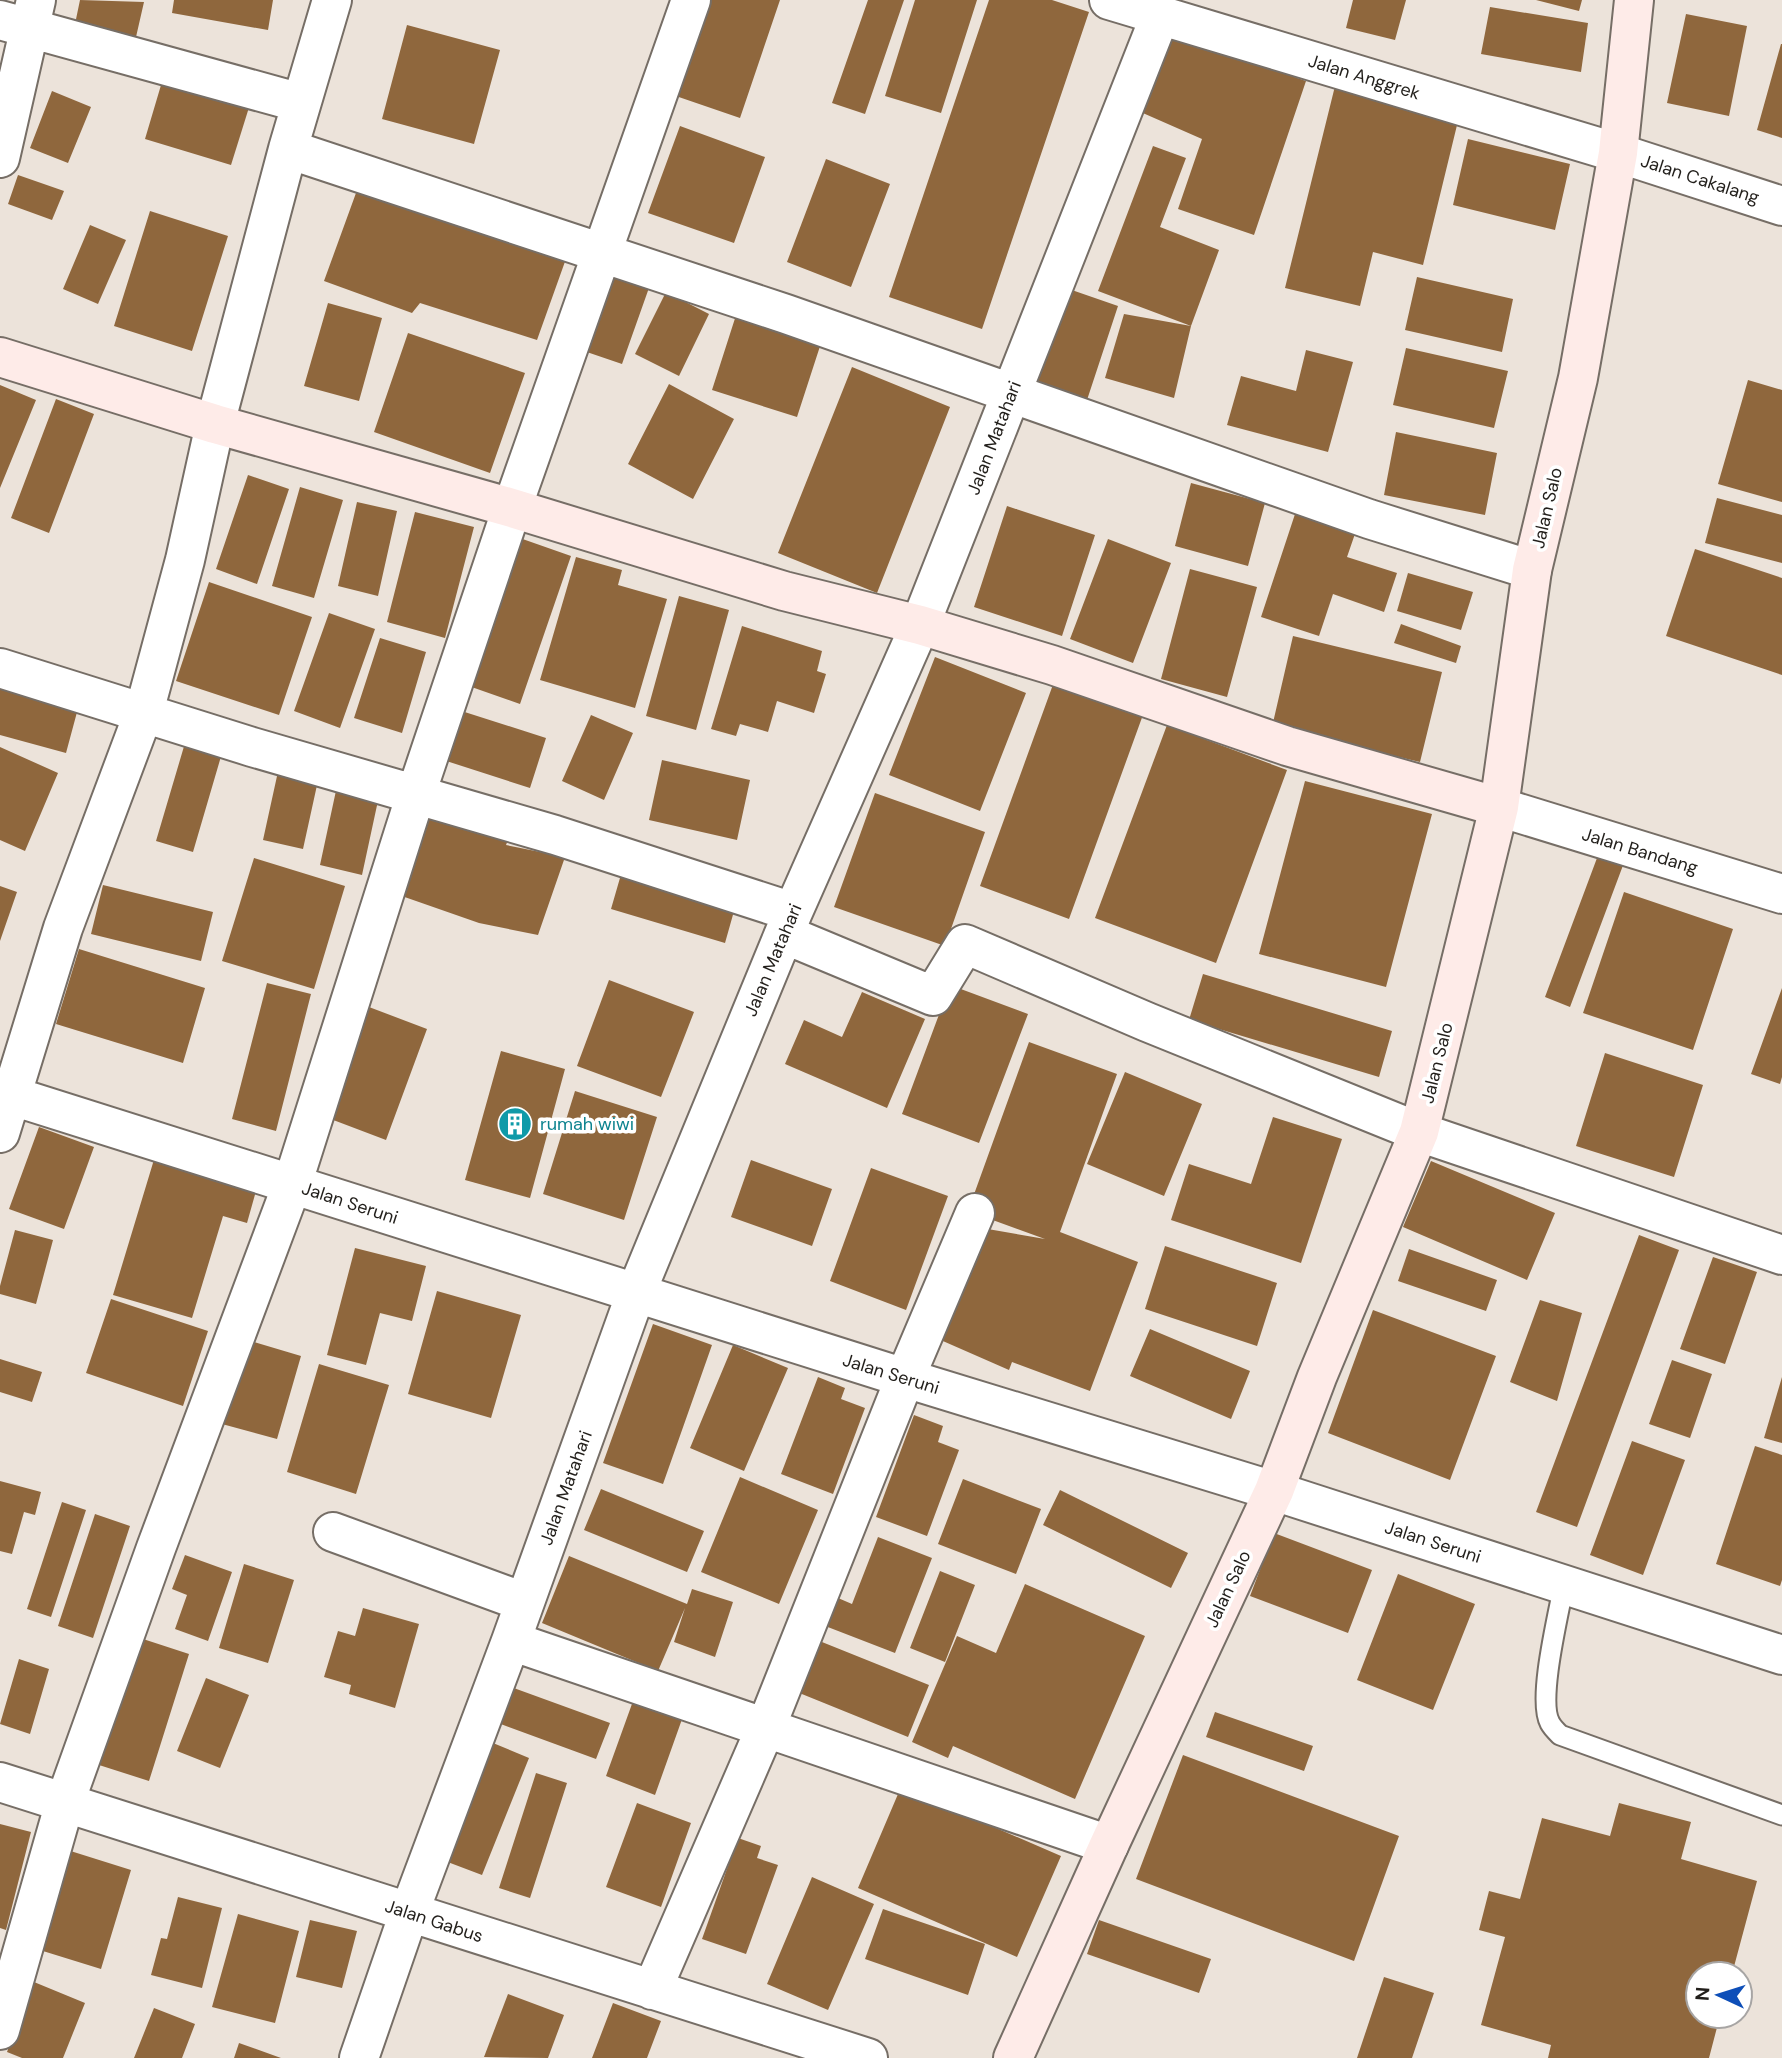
<svg xmlns="http://www.w3.org/2000/svg" width="1782" height="2058" font-family="'DM Sans',sans-serif">
  <style>
    .building { fill: #8f673d }
    .lines { fill: none; stroke-linecap: round; stroke-linejoin: round }
    .lane-casing { stroke: #766e66; stroke-width: 23 }
    .street-casing { stroke: #766e66; stroke-width: 42 }
    .secondary-casing { stroke: #766e66; stroke-width: 42 }
    .lane { stroke: #fff; stroke-width: 19 }
    .street { stroke: #fff; stroke-width: 38 }
    .secondary { stroke: #feebe8; stroke-width: 38 }
    .labels { text-anchor: middle; stroke-width: 7; stroke-linejoin: round; paint-order: stroke }
    .street-label { font-size: 18px; fill: #221f1b; stroke: #fff }
    .culture-label { font-size: 18px; fill: #0d838f; stroke: #fff; text-anchor: start }
  </style>
  <rect width="100%" height="100%" fill="#ece3da"/>
  <path class="building" d="M80,0l64,2 -8,35 -61,-13z
    M174,0h99l-5,30 -96,-17z
    M702,0h78l-40,118 -70,-24z
    M868,0h36l-39,114 -33,-11z
    M915,0h62l-36,113 -56,-17z
    M989,0h63l37,12 -107,317 -93,-32z
    M1353,0h53l-11,40 -49,-12z
    M1536,0h46l-3,11z
    M1490,7l98,16 -7,49 -100,-18z
    M1686,14l61,12 -18,90 -62,-13z
    M407,25l93,25 -26,94 -92,-25z
    M1171,29l60,26 75,26 -52,154 -76,-26 24,-70 -66,-29z
    M1781,44h1v94l-25,-8z
    M164,75l87,26 -20,64 -86,-26z
    M1336,82l122,39 -35,144 -50,-13 -13,54 -75,-18z
    M52,91l39,16 -23,56 -38,-15z
    M680,126l85,31 -31,86 -86,-30z
    M1468,139l102,25 -15,66 -102,-25z
    M1153,146l33,12 -26,69 59,23 -28,76 -93,-35z
    M826,159l64,25 -39,103 -64,-25z
    M18,175l46,16 -12,29 -44,-16z
    M360,182l207,74 -30,84 -117,-37 -8,10 -88,-32z
    M150,211l78,25 -36,115 -78,-25z
    M90,225l36,15 -28,64 -35,-15z
    M607,269l43,16 -28,79 -44,-15z
    M1417,277l96,22 -11,53 -97,-22z
    M1066,288l52,18 -31,94 -53,-18z
    M666,292l43,22 -30,62 -44,-22z
    M328,303l54,15 -23,83 -55,-15z
    M738,309l85,28 -26,80 -85,-27z
    M1124,314l67,12 -17,72 -69,-20z
    M408,333l117,40 -35,100 -116,-41z
    M1406,348l102,23 -14,57 -101,-23z
    M1306,350l47,12 -25,90 -101,-27 14,-49 55,15z
    M852,367l98,40 -73,186 -99,-40z
    M1748,380l34,10v112l-64,-18z
    M669,384l65,35 -41,80 -65,-35z
    M0,385l36,15 -36,88z
    M56,399l38,15 -45,119 -38,-15z
    M1396,432l101,21 -12,62 -101,-20z
    M248,475l41,14 -32,95 -41,-15z
    M1191,483l74,20 -17,63 -73,-20z
    M300,487l43,13 -29,98 -42,-12z
    M1717,498l65,17v48l-77,-20z
    M357,502l40,9 -19,85 -40,-10z
    M1007,506l88,29 -33,101 -88,-29z
    M1297,508l60,20 -10,29 50,16 -13,39 -51,-18 -14,42 -58,-19z
    M415,512l59,15 -29,111 -58,-16z
    M514,536l57,20 -51,148 -57,-20z
    M1108,539l63,24 -38,100 -63,-24z
    M1695,549l87,29v97l-116,-39z
    M576,557l46,13 -4,15 49,14 -32,109 -95,-28z
    M1190,569l67,18 -30,110 -66,-18z
    M1408,573l65,19 -12,38 -64,-19z
    M209,582l103,35 -33,98 -103,-34z
    M679,596l50,14 -33,120 -50,-14z
    M329,613l46,16 -35,99 -46,-17z
    M1401,624l60,22 -5,17 -62,-20z
    M742,626l80,25 -5,20 9,3 -12,39 -37,-12 -9,31 -28,-8 -4,12 -25,-7z
    M1293,636l149,36 -22,90 -148,-35z
    M380,638l46,14 -24,81 -48,-15z
    M935,657l91,36 -46,118 -91,-36z
    M1055,679l89,33 -75,207 -89,-33z
    M0,680l80,21 -14,52 -66,-18z
    M449,707l97,31 -16,50 -96,-31z
    M591,715l42,18 -29,67 -42,-19z
    M1167,725l120,45 -71,193 -121,-45z
    M185,743l37,10 -29,99 -37,-11z
    M0,747l58,26 -33,78 -25,-11z
    M662,760l88,20 -13,60 -88,-20z
    M279,767l40,9 -16,73 -40,-9z
    M1305,781l127,33 -46,173 -127,-33z
    M337,786l42,10 -17,79 -42,-10z
    M875,793l110,39 -40,114 -111,-39z
    M427,806l83,29 -4,10 59,12 -27,78 -59,-12 -83,-29z
    M1600,850l25,10 -55,147 -25,-10z
    M254,858l91,28 -31,103 -92,-28z
    M622,871l114,33 -11,39 -114,-34z
    M103,885l110,27 -12,49 -110,-27z
    M0,886l17,6 -17,49z
    M1624,892l109,37 -40,121 -110,-37z
    M79,949l126,39 -22,75 -127,-39z
    M1203,974l189,57 -13,46 -190,-57z
    M609,980l85,32 -33,85 -84,-31z
    M267,983l44,11 -35,137 -44,-12z
    M950,985l78,29 -49,129 -77,-29z
    M1782,988v89l-2,7 -29,-10z
    M862,992l63,27 -38,89 -102,-44 19,-44 38,17z
    M369,1007l58,22 -41,111 -58,-22z
    M1029,1042l88,32 -57,158 78,30 -48,129 -78,-29 -3,8 -73,-32 46,-110 63,11 -77,-28z
    M501,1051l64,18 -35,129 -65,-18z
    M1605,1053l98,32 -29,92 -98,-31z
    M1125,1072l77,32 -38,92 -77,-32z
    M575,1091l82,26 -33,103 -81,-26z
    M1273,1117l69,22 -41,124 -130,-43 18,-56 62,20z
    M39,1127l55,20 -30,82 -55,-20z
    M156,1153l102,31 -11,39 -24,-7 -31,102 -79,-23z
    M751,1160l81,29 -20,57 -81,-29z
    M1431,1161l124,52 -28,67 -124,-53z
    M871,1168l77,28 -42,114 -76,-29z
    M15,1230l38,10 -17,64 -36,-10v-8z
    M1639,1235l40,15 -102,277 -41,-15z
    M1165,1246l112,37 -20,63 -112,-37z
    M355,1248l71,18 -14,55 -32,-8 -14,52 -39,-10z
    M1409,1249l88,31 -11,31 -88,-30z
    M1713,1257l44,15 -32,92 -45,-15z
    M437,1291l84,24 -30,103 -83,-24z
    M111,1299l97,32 -25,75 -97,-33z
    M1540,1300l42,13 -25,88 -47,-19z
    M1373,1310l123,46 -46,124 -122,-47z
    M653,1324l59,21 -49,139 -60,-21z
    M1150,1329l100,42 -19,48 -101,-43z
    M247,1340l54,16 -24,83 -55,-15z
    M733,1345l55,23 -44,103 -54,-23z
    M0,1359l42,13 -10,30 -32,-10z
    M1672,1360l40,14 -22,64 -41,-14z
    M319,1364l70,21 -33,109 -69,-22z
    M818,1377l27,11 -4,11 24,9 -32,86 -52,-20z
    M1782,1377v66l-18,-5z
    M914,1415l29,11 -5,16 21,8 -32,86 -51,-19z
    M1632,1441l53,19 -42,115 -53,-20z
    M1755,1446l27,9v125l-2,6 -64,-22z
    M740,1477l78,33 -39,94 -78,-32z
    M963,1479l78,30 -25,65 -78,-30z
    M0,1481l41,11 -6,23 -11,-3 -12,42 -12,-3z
    M601,1489l103,42 -17,41 -103,-42z
    M1060,1490l128,63 -17,35 -128,-63z
    M62,1502l24,8 -35,107 -24,-8z
    M95,1514l35,12 -37,112 -35,-12z
    M1274,1533l98,37 -24,63 -98,-37z
    M878,1537l54,21 -37,95 -75,-29 11,-29 21,9z
    M185,1555l47,17 -24,69 -33,-12 12,-34 -15,-6z
    M569,1556l118,48 5,-15 41,13 -18,55 -41,-15 11,-34 -27,63 -116,-48z
    M244,1564l50,16 -26,83 -49,-15z
    M940,1571l35,14 -30,77 -35,-14z
    M1398,1574l77,30 -42,106 -76,-30z
    M1025,1584l120,52 -70,163 -122,-53 -5,12 -36,-16 45,-106 39,17z
    M363,1608l56,16 -24,84 -46,-14 2,-9 -27,-8 14,-46 17,5z
    M807,1636l122,49 -21,52 -121,-49z
    M140,1638l49,16 -40,127 -50,-16z
    M19,1659l30,10 -19,65 -30,-10z
    M206,1678l43,17 -29,73 -43,-17z
    M511,1687l99,36 -14,36 -98,-36z
    M637,1690l49,18 -31,87 -49,-19z
    M1215,1712l98,34 -9,25 -98,-34z
    M493,1743l36,15 -47,117 -37,-14z
    M1183,1755l216,81 -45,125 -218,-82z
    M536,1773l31,10 -37,115 -31,-10z
    M901,1787l160,69 -44,101 -159,-69z
    M637,1803l54,20 -30,84 -55,-20z
    M1619,1803l72,19 -10,37 76,22 -25,93h-34v42h22l-11,42h-161l3,-13 -70,-20 24,-88 -26,-7 10,-39 31,8 22,-81 68,18z
    M0,1824l31,8 -25,98 -6,-2z
    M738,1838l23,8 -4,12 21,7 -32,89 -44,-15z
    M61,1848l70,22 -30,99 -71,-22z
    M812,1877l62,27 -46,106 -61,-26z
    M178,1897l44,11 -20,80 -51,-13 10,-37 6,1z
    M883,1909l102,35 -17,51 -103,-36z
    M238,1914l61,17 -24,92 -63,-16z
    M310,1920l47,11 -15,57 -46,-11z
    M1099,1920l112,39 -12,34 -112,-39z
    M1384,1977l50,16 -22,65h-55z
    M34,1982l51,21 -22,55h-41l-15,-6z
    M508,1994l56,21 -16,43 -64,-1z
    M613,2003l48,18 -14,37h-55z
    M154,2008l41,16 -13,34h-48z
    M239,2043l42,15h-47z"/>
  <g class="lines">
    <g class="lane-casing">
      <path id="lane" d="M1564,1584c-5,28 -27,116 -14,139 2,4 7,9 10,12l222,80"/>
    </g>
    <g class="street-casing">
      <path id="street" d="M1109,0l509,153 164,53
        M0,20l301,83
        M288,149l498,165 583,205 163,51
        M0,158l36,-158
        M0,668l252,79 303,88 238,77
        M1499,807l283,87
        M784,934l149,62 32,-52 182,78 272,110 363,123
        M0,1092l905,286 369,113 508,164
        M0,1133l63,-205 81,-216 41,-152 30,-136 73,-275 44,-149
        M333,1532l191,70
        M511,1641l598,204
        M0,1782l868,276
        M652,1990l114,-263 139,-349 70,-165
        M0,2030l65,-228 91,-254 136,-363 124,-391 96,-286 179,-508
        M359,2058l50,-145 102,-272 125,-348 157,-381 127,-287 240,-609"/>
    </g>
    <g class="secondary-casing">
      <path id="secondary" d="M0,357l215,67 297,84 272,83 136,34 132,40 235,81 212,61
        M1013,2058l96,-213 165,-354 43,-114 102,-245 80,-325 33,-237 46,-192 40,-225 16,-153"/>
    </g>
    <use href="#lane" class="lane"/>
    <use href="#street" class="street"/>
    <use href="#secondary" class="secondary"/>
  </g>
  <defs>
    <g id="building-disc" transform="scale(1.75)"><circle r="9.5" fill="#0f9aa8" stroke="#fff"/><path d="M-4-6H4V6H1V3H-1V6H-4ZM-2.5-4.3h1.7v1.8h-1.7ZM.8-4.3h1.7v1.8H.8ZM-2.5-1h1.7V.8h-1.7ZM.8-1h1.7V.8H.8Z" fill="#fff"/></g>
  </defs>
  <g fill-rule="evenodd">
    <use href="#building-disc" x="515" y="1124"/>
  </g>
  <g class="labels">
    <g class="street-label">
      <text transform="translate(1364 77) rotate(17)" y="6">Jalan Anggrek</text>
      <text transform="translate(1700 179) rotate(18)" y="6">Jalan Cakalang</text>
      <text transform="translate(994 438) rotate(-69)" y="6">Jalan Matahari</text>
      <text transform="translate(1547 508) rotate(-77)" y="6">Jalan Salo</text>
      <text transform="translate(1640 851) rotate(17)" y="6">Jalan Bandang</text>
      <text transform="translate(773 960) rotate(-67)" y="6">Jalan Matahari</text>
      <text transform="translate(1437 1063) rotate(-76)" y="6">Jalan Salo</text>
      <text transform="translate(350 1203) rotate(18)" y="6">Jalan Seruni</text>
      <text transform="translate(891 1374) rotate(17)" y="6">Jalan Seruni</text>
      <text transform="translate(566 1488) rotate(-70)" y="6">Jalan Matahari</text>
      <text transform="translate(1433 1542) rotate(18)" y="6">Jalan Seruni</text>
      <text transform="translate(1228 1589) rotate(-65)" y="6">Jalan Salo</text>
      <text transform="translate(434 1921) rotate(18)" y="6">Jalan Gabus</text>
    </g>
    <g class="culture-label">
      <text x="540" y="1130">rumah wiwi</text>
    </g>
  </g>
  <g transform="translate(1719 1995) rotate(274)"><circle r="33" fill="#ffffff" stroke="#a7a5a4" stroke-width="2"/>
  <path d="M0-5L12 26L0 18L-12 26Z" fill="#0d4eb8"/>
  <text y="-10" font-size="19" font-weight="bold" text-anchor="middle" fill="#221f1b">N</text>
  </g>
</svg>
